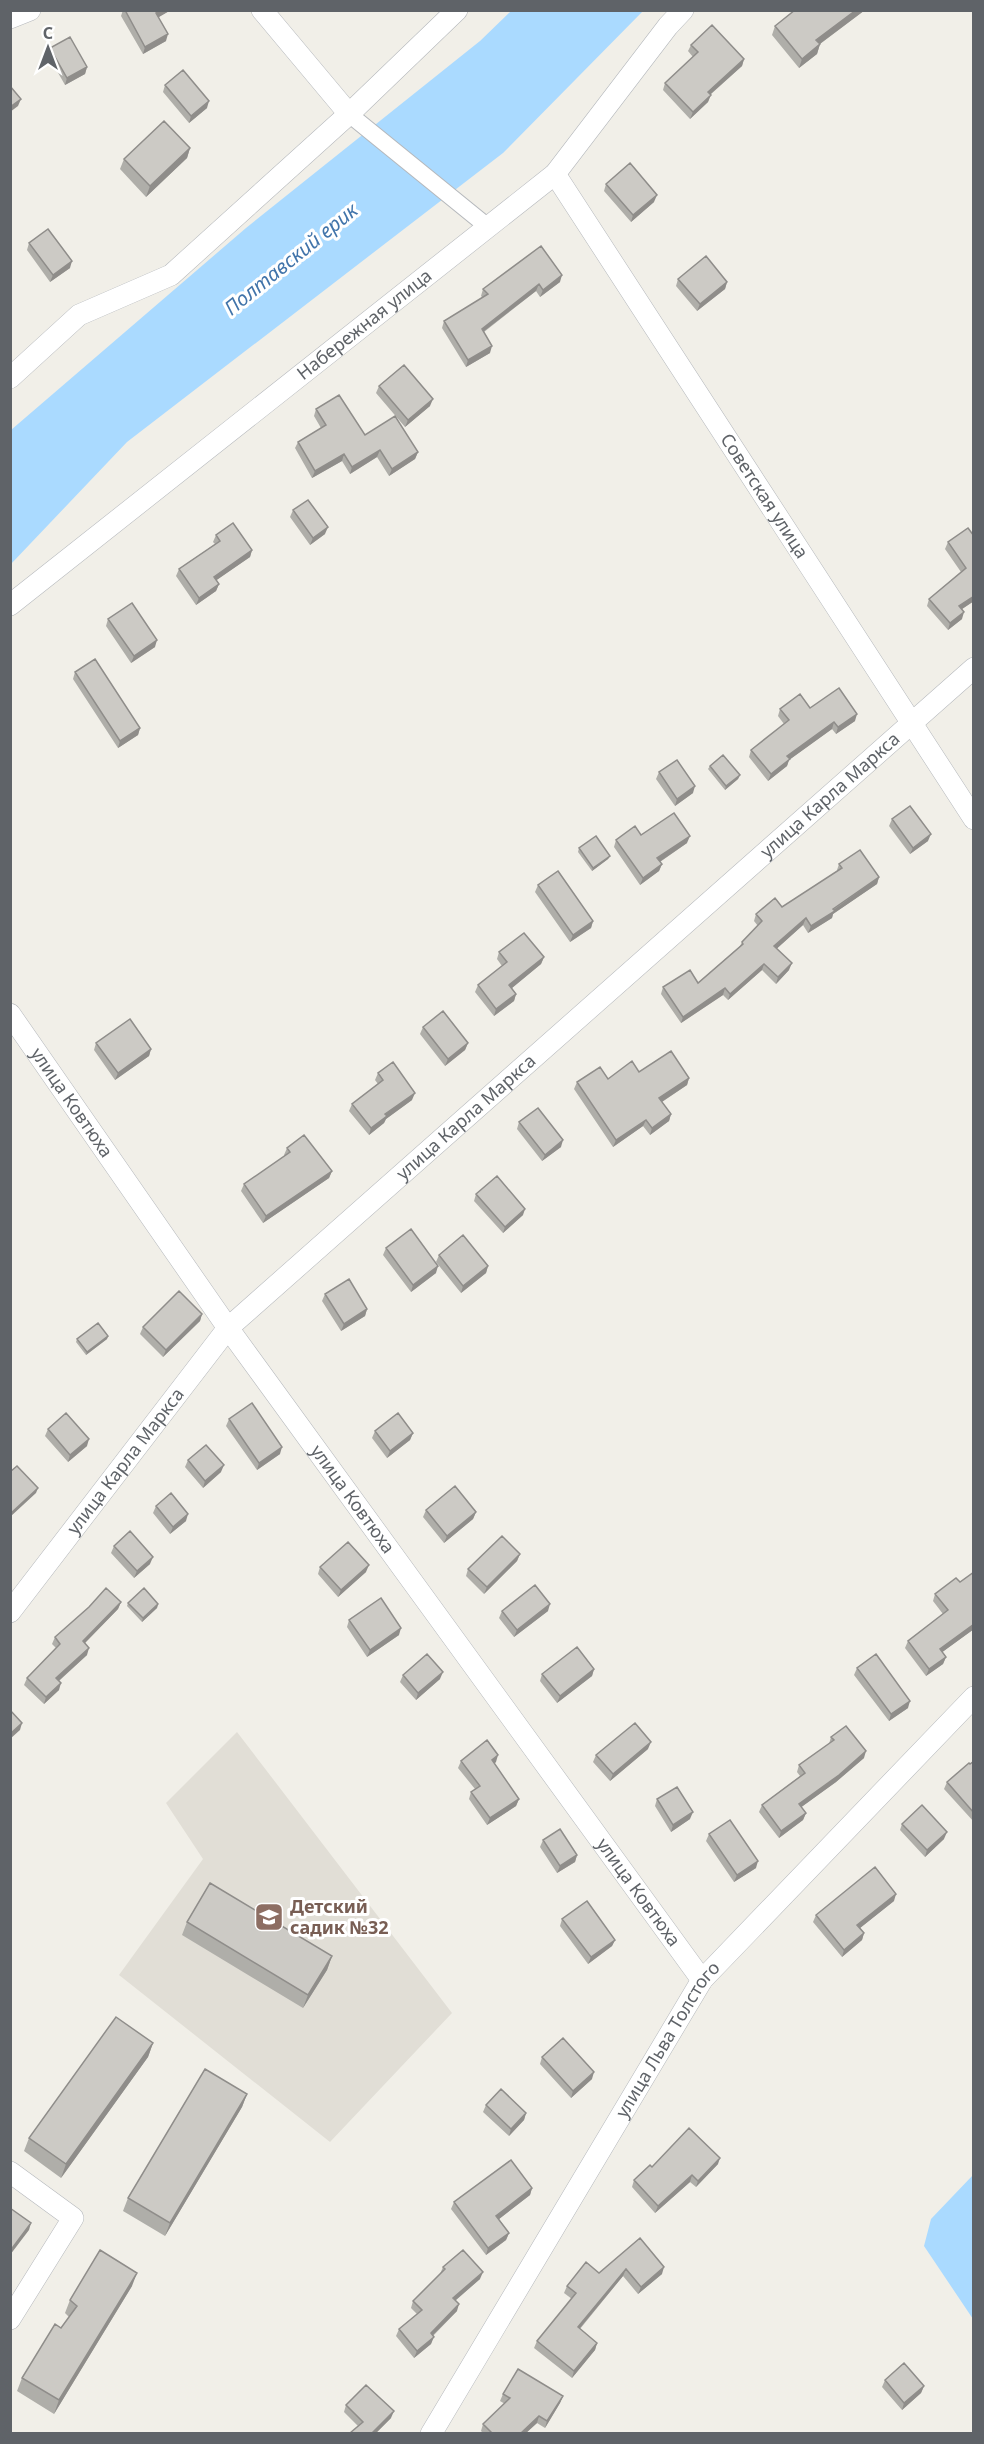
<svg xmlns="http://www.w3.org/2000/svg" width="984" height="2444" font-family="'Noto Sans',sans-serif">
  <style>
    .education { fill: #e1ded6 }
    .water { fill: #aadaff }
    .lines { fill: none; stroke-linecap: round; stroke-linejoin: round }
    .pedestrian-casing { stroke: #b5b8bc; stroke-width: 18 }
    .minor-casing { stroke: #b5b8bc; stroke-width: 22 }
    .pedestrian { stroke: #fff; stroke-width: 16 }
    .minor { stroke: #fff; stroke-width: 21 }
    .wall { fill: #afaea9 }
    .shaded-wall { fill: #8f8d8a }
    .building { fill: #cccac5; stroke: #8f8d8a; stroke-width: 1.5 }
    .labels { text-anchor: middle; stroke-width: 6; stroke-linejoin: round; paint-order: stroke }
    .street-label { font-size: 18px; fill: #5f6368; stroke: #fff }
    .education-label { font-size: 18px; font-weight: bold; fill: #785e54; stroke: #fff; text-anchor: start }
    .water-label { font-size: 20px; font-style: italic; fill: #4174aa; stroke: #fff }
  </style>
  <rect width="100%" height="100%" fill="#f1efe8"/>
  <path class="education" d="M237,1732l215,281 -122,129 -211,-167 84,-116 -37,-56z"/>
  <path class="water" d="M511,11h132l-140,142 -376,289 -116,122v-134l235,-202 234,-187z
    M973,2175v144l-49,-73 7,-27z"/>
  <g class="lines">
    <g class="pedestrian-casing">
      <path id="pedestrian" d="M349,114l139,113"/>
    </g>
    <g class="minor-casing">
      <g id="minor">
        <path d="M262,10l87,104"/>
        <path d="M10,18l20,-8"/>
        <path id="s1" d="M555,174l419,645"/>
        <path d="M10,378l69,-63 92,-40 178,-161 108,-104"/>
        <path id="s2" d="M10,605l545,-431 113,-148 15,-16"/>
        <path id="s3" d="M10,1014l218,314 474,652"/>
        <path id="s4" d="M10,1612l218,-284 746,-660"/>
        <path d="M10,2172l63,46 -63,101"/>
        <path id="s5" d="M431,2434l271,-454 272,-283"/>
      </g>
    </g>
    <use href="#pedestrian" class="pedestrian"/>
    <use href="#minor" class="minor"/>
  </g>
  <path class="wall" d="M123,10h48l-13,7 8,24 -23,13 -22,-38z
    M795,10h70l-45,34 -3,10 -18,14 -27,-33 3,-9z
    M691,45l53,14 -2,7 -32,29 -2,7 -18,17 -27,-29 2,-7 28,-26 -5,-6z
    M50,48l37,19 -2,7 -20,11 -17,-30z
    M165,85l42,23 -18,15 -26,-31z
    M190,148l-3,10 -41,39 -26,-28 4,-10z
    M606,184l48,18 -23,20 -27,-31z
    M29,243l41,25 -20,14 -23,-32z
    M678,279l49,3 -2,7 -28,22 -21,-25z
    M560,282l-20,15 -4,-6 -52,41 6,21 -24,14 -24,-39 2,-7 39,-23 -2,-2 2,-7z
    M379,386l51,20 -25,21 -29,-34z
    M316,409l49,26 53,17 -3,7 -26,17 -12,-19 -27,17 -8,-13 -30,17 -17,-30 3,-6 23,-14 -7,-12z
    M293,510l32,24 -15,11 -20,-28z
    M216,535l36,15 -2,7 -34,23 3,4 -3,7 -20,14 -20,-29 3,-7 36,-25 -2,-2z
    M974,536v65l-12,8v10l-14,11 -21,-24 2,-7 32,-27 -16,-23 3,-7z
    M108,619l47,28 -24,16 -25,-37z
    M75,672l65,56 -2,7 -20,13 -45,-69z
    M810,708l45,13 -19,13 -4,-5 -43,31 -2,6 -19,15 -19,-24 2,-7 33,-26 -6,-8 2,-7z
    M710,766l30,9 -2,4 -13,11 -17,-21z
    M659,772l34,21 -18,13 -19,-27z
    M892,819l36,22 -18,13 -21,-28z
    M641,835l46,8 -27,19 2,2 -3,7 -19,14 -26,-38 2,-7z
    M579,848l31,8 -2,3 -16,12 -14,-19z
    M839,864l40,13 -2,7 -44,30 -1,4 -24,15 -5,-8 -27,24 13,21 -13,14 -14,-14 -34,30 -5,-5 -42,28 -20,-29 2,-7 35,-4 42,-37 2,-4 16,-16 -4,-5 2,-7 26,-7 56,-36 -1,-1z
    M538,885l55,36 -2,7 -21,14 -35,-50z
    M499,952l45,5 -3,7 -29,24 4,6 -2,7 -20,15 -19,-24 3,-7 24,-19 -5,-7z
    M423,1027l45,16 -3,7 -20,16 -25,-32z
    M96,1043l55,6 -2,7 -34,24 -21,-30z
    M639,1072l50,6 -2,7 -25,17 9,12 -2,7 -19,14 -7,-9 -30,21 -39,-58 3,-7 31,-3z
    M378,1073l34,27 -26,19 -2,4 -15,12 -20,-24 3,-7 26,-20 -3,-4z
    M519,1122l42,25 -19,14 -25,-32z
    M287,1148l45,23 -3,7 -66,45 -22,-32 3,-7 41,-28 -1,-1z
    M476,1194l47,21 -20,18 -29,-32z
    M386,1248l50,25 -25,19 -28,-37z
    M439,1255l49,11 -2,7 -25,20 -25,-31z
    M325,1294l42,15 -2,7 -24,15 -19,-30z
    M202,1314l-2,7 -37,36 -23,-23 3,-7z
    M108,1336l-1,3 -21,16 -10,-13 1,-3z
    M229,1419l51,35 -23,16 -31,-44z
    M48,1429l39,17 -19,16 -23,-26z
    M375,1431l38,2 -3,7 -23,18 -15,-20z
    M188,1460l33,12 -18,16 -18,-21z
    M156,1506l30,15 -16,13 -17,-21z
    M426,1510l50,2 -3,7 -29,24 -21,-26z
    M114,1546l36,18 -16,14 -23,-25z
    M520,1554l-3,7 -33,33 -18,-18 2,-7z
    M320,1567l46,5 -28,25 -20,-23z
    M974,1572v57l-32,23 4,5 -3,7 -17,12 -21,-28 3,-7 35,-27 -10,-13 2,-7 25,-12z
    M121,1602l-3,7 -33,34 2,12 -28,26v9l-15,14 -20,-19 3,-7 29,-30 -4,-4 3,-7z
    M128,1603l30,1 -1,4 -15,14 -15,-16z
    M502,1611h46l-34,26 -15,-19z
    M349,1620l50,15 -32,22 -20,-30z
    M857,1668l51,40 -19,13 -35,-46z
    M594,1669l-2,7 -35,27 -17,-22 2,-7z
    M403,1675l37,4 -24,21 -16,-18z
    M831,1737l33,21 -28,24 -35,25 5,6 -3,7 -24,18 -20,-26 3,-7 38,-29 -3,-4 2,-7 30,-21z
    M648,1749l-38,32 -17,-19 3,-7z
    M461,1761l35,1 -2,2 25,35 -3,7 -29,19 -18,-26 2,-7 4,-3 -17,-21z
    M974,1761v61l-30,-33 3,-7z
    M657,1799l33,20 -19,13 -16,-26z
    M902,1824l42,15 -19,18 -25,-27z
    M709,1834l47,34 -22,14 -28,-41z
    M543,1840l34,15 -2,7 -18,11 -17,-26z
    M894,1901l-34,27 4,5 -2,7 -20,17 -29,-35 3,-7z
    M562,1919l53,21 -3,6 -24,18 -28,-38z
    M187,1922l145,34 -5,14 -24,38 -121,-73z
    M153,2043l-5,14 -87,121 -37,-27 5,-13z
    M542,2057l50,22 -21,19 -31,-34z
    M247,2094l-5,13 -77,129 -42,-25 5,-13z
    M486,2105l40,8 -2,7 -15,16 -26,-24z
    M718,2164l-22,23 -6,-5 -35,31 -23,-26 2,-7 18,-13z
    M532,2188l-2,7 -31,24 10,14 -3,7 -20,15 -35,-46 3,-7z
    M640,2238l22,36 -24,20 -15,-18 -43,53 17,14 -2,7 -23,28 -38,-30 3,-7 35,-42 -8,-6 3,-7 32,-13z
    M443,2267l37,12 -25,22 2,10 -24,25 -2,8 -17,14 -18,-22 3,-7 18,-15 -6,-6 2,-7 27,-27z
    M132,2286l-78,128 -37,-23 5,-13 47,-61 -4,-4 5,-13z
    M885,2380l39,6 -3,7 -19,17 -20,-23z
    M503,2394l60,2 -3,7 -15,25 -8,-5 -11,10h-43l-2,-2 2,-7 22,-20 -5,-3z
    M346,2405l45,13 -15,15h-26l8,-7 -14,-14z"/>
  <path class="shaded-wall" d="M161,10h10l-17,10 2,-7z
    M856,10h9l-52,39 3,-9z
    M168,34l-2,7 -23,13 2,-7z
    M820,44l-3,10 -18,14 3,-9z
    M744,59l-2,7 -37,33 3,-7z
    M87,67l-2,7 -20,11 2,-7z
    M711,95l-3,7 -18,17 3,-7z
    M21,99l-3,7 -8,6v-5z
    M209,101l-2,7 -18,15 2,-7z
    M190,148l-3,10 -41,39 4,-11z
    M657,195l-3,7 -23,20 2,-7z
    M72,261l-2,7 -20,14 3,-7z
    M562,275l-2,7 -20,15 3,-7z
    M727,282l-2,7 -28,22 3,-7z
    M539,284l-3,7 -57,44 3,-6z
    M492,346l-2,7 -24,14 2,-7z
    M433,399l-3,7 -25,21 3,-7z
    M380,450l-3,7 -27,17 2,-7z
    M418,452l-3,7 -26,17 3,-7z
    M344,454l-2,7 -30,17 3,-7z
    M328,527l-3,7 -15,11 3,-7z
    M252,550l-2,7 -39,27 3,-7z
    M219,584l-3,7 -20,14 3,-7z
    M974,596v5l-18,12 3,-7z
    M964,612l-2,7 -14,11 2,-7z
    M157,640l-2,7 -24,16 3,-7z
    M857,714l-2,7 -19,13 2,-7z
    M834,722l-2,7 -43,31 -2,6 -19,15 3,-7 16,-18z
    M140,728l-2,7 -20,13 2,-7z
    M740,775l-2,4 -13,11 1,-4z
    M695,786l-2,7 -18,13 2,-7z
    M931,834l-3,7 -18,13 3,-6z
    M690,836l-3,7 -32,22 2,-7z
    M610,856l-2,3 -16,12 1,-3z
    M662,864l-3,7 -19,14 3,-7z
    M879,877l-2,7 -44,30 -1,4 -24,15 3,-7z
    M806,918l-3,7 -31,28 2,-7z
    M593,921l-2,7 -21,14 3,-7z
    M544,957l-3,7 -34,28 2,-7z
    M792,963l-3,7 -13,14 2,-7z
    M764,964l-2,6 -34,30 2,-6z
    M725,988l-2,7 -42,28 2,-6z
    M516,994l-2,7 -20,15 2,-7z
    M468,1043l-3,7 -20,16 3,-7z
    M151,1049l-2,7 -34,24 3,-7z
    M689,1078l-2,7 -30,20 2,-7z
    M415,1093l-3,7 -26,19 -2,4 -15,12 2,-7 14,-14z
    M671,1114l-2,7 -19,14 2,-7z
    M646,1120l-3,6 -30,21 3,-7z
    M563,1140l-2,7 -19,14 3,-6z
    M332,1171l-3,7 -66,45 3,-7z
    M525,1209l-2,6 -20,18 2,-6z
    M438,1266l-2,7 -25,19 2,-7z
    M488,1266l-2,7 -25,20 2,-7z
    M367,1309l-2,7 -24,15 3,-7z
    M202,1314l-2,7 -37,36 3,-7z
    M108,1336l-1,3 -21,16 1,-3z
    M413,1433l-3,7 -23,18 3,-7z
    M89,1439l-2,7 -19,16 2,-7z
    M282,1447l-2,7 -23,16 2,-7z
    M224,1465l-3,7 -18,16 2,-7z
    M38,1488l-2,5 -26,24v-3z
    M476,1512l-3,7 -29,24 3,-7z
    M188,1514l-2,7 -16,13 3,-7z
    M520,1554l-3,7 -33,33 3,-7z
    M153,1557l-3,7 -16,14 3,-7z
    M369,1565l-3,7 -28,25 3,-7z
    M121,1602l-3,7 -38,39 3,-7z
    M158,1604l-1,4 -15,14 1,-4z
    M550,1604l-2,7 -34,26 3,-7z
    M974,1624v5l-37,27 3,-7z
    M401,1628l-2,7 -32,22 3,-7z
    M89,1648l-2,7 -33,30 2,-7z
    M946,1657l-3,7 -17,12 3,-7z
    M594,1669l-2,7 -35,27 3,-7z
    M443,1672l-3,7 -24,21 2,-7z
    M61,1683l-2,7 -15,14 2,-7z
    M910,1701l-2,7 -19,13 2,-7z
    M22,1723l-2,7 -10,9v-5z
    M651,1742l-3,7 -38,32 3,-7z
    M866,1751l-2,7 -28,24 -40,29 3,-7z
    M498,1755l-2,7 -7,5 3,-7z
    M519,1799l-3,7 -29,19 3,-7z
    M693,1812l-3,7 -19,13 2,-7z
    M806,1813l-3,7 -24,18 2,-7z
    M947,1832l-3,7 -19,18 2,-7z
    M577,1855l-2,7 -18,11 3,-7z
    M758,1861l-2,7 -22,14 3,-7z
    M896,1894l-2,7 -39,31 2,-7z
    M864,1933l-2,7 -20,17 2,-7z
    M615,1940l-3,6 -24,18 3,-7z
    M332,1956l-5,14 -24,38 5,-13z
    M153,2043l-5,14 -87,121 5,-14z
    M594,2072l-2,7 -21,19 2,-7z
    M247,2094l-5,13 -77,129 5,-13z
    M526,2113l-2,7 -15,16 2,-7z
    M720,2158l-2,6 -22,23 2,-6z
    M692,2175l-2,7 -35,31 3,-7z
    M532,2188l-2,7 -36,28 2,-7z
    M31,2223l-2,7 -19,25v-4z
    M509,2233l-3,7 -20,15 2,-7z
    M664,2267l-2,7 -24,20 3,-7z
    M626,2269l-3,7 -48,58 3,-7z
    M483,2272l-3,7 -30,26 3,-7z
    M137,2273l-5,13 -78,128 5,-14z
    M459,2304l-2,7 -29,29 3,-7z
    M434,2337l-3,7 -17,14 3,-7z
    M597,2343l-2,7 -23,28 2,-7z
    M924,2386l-3,7 -19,17 2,-7z
    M563,2396l-3,7 -15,25 2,-7z
    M394,2411l-3,7 -15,15h-4z
    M539,2416l-2,7 -11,10h-5z"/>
  <path class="building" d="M125,10h36l-5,3 12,21 -23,13z
    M795,10h61l-40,30 4,4 -18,15 -27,-33z
    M712,25l32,34 -36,33 3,3 -18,17 -28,-29 33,-31 -7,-7z
    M70,37l17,30 -20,11 -17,-30z
    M183,70l26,31 -18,15 -26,-31z
    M10,86l11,13 -11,8z
    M164,121l26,27 -40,38 -26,-27z
    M630,163l27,32 -24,20 -27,-31z
    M48,229l24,32 -19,14 -24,-32z
    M541,246l21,29 -19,15 -4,-6 -57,45 10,17 -24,14 -24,-39 44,-27 -5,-5z
    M706,256l21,26 -27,22 -22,-25z
    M404,365l29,34 -25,21 -29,-34z
    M339,395l26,40 30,-19 23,36 -26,17 -12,-19 -28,17 -8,-13 -29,17 -17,-29 28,-17 -10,-16z
    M308,500l20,27 -15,11 -20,-28z
    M233,523l19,27 -38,27 5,7 -20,14 -20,-29 41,-28 -4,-6z
    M968,528l6,8v60l-15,10 5,6 -14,11 -21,-24 37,-31 -18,-26z
    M132,603l25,37 -23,16 -26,-37z
    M95,659l45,69 -20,13 -45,-69z
    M839,688l18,26 -19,13 -4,-5 -47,34 3,3 -19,15 -20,-24 38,-30 -9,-11 20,-15 10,14z
    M723,755l17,20 -14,11 -16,-20z
    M677,760l18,26 -18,13 -18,-27z
    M910,806l21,28 -18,14 -21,-29z
    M674,813l16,23 -33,22 5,6 -19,14 -27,-38 19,-14 6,9z
    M596,836l14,20 -17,12 -14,-20z
    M860,850l19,27 -46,32 2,2 -24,15 -5,-8 -32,28 18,17 -14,14 -14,-13 -34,30 -5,-6 -42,29 -20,-30 27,-17 8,13 45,-39 -1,-2 20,-21 -6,-7 19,-16 7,9 60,-39 -3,-4z
    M558,871l35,50 -20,14 -35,-50z
    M524,933l20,24 -35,28 7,9 -20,15 -18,-24 29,-23 -8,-10z
    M443,1011l25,32 -20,16 -25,-32z
    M130,1019l21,30 -33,24 -22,-30z
    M671,1051l18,27 -30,20 12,16 -19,14 -6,-8 -30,20 -39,-58 23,-15 8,12 24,-18 7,11z
    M393,1062l22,31 -30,21 2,2 -16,12 -19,-24 31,-24 -5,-7z
    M538,1108l25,32 -18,15 -26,-33z
    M304,1135l28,36 -66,45 -22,-32 46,-32 -3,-4z
    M497,1176l28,33 -20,18 -29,-33z
    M411,1229l27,37 -25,19 -27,-37z
    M463,1235l25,31 -25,20 -24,-31z
    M349,1279l18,30 -23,15 -19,-30z
    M179,1291l23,23 -36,36 -23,-23z
    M98,1323l10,13 -21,16 -10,-13z
    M252,1403l30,44 -23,16 -30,-44z
    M66,1413l23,26 -19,16 -22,-26z
    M398,1413l15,20 -23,18 -15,-20z
    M206,1445l18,20 -19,16 -17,-21z
    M17,1466l21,22 -28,26v-42z
    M455,1486l21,26 -29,24 -21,-26z
    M171,1493l17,21 -15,13 -17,-21z
    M130,1531l23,26 -16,14 -23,-25z
    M502,1536l18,18 -33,33 -19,-18z
    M348,1542l21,23 -28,25 -21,-23z
    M974,1572v52l-34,25 6,8 -17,12 -21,-28 40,-31 -13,-16 21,-16 4,4z
    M535,1585l15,19 -33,26 -15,-19z
    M106,1588l15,14 -38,39 6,7 -33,30 5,5 -15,14 -19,-19 33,-34 -5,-7 34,-30z
    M144,1588l14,16 -15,14 -15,-15z
    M381,1598l20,30 -31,22 -21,-30z
    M577,1647l17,22 -34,27 -18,-22z
    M427,1654l16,18 -25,21 -15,-18z
    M876,1654l34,47 -19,13 -34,-46z
    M10,1710l12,13 -12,11z
    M635,1723l16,19 -38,32 -17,-19z
    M846,1726l20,25 -27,24 -40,29 7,9 -25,18 -19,-26 43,-32 -6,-8 35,-25 -3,-3z
    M487,1740l11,15 -6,5 27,39 -29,19 -19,-26 9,-6 -19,-25z
    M974,1761v52l-27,-31 22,-19 1,1z
    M677,1787l16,25 -20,13 -16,-26z
    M922,1805l25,27 -20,18 -25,-26z
    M730,1820l28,41 -21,14 -28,-41z
    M560,1829l17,26 -17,11 -17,-26z
    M875,1867l21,27 -39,31 7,8 -20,17 -28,-35z
    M210,1883l122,73 -24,39 -121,-73z
    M587,1901l28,39 -24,17 -29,-38z
    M116,2017l37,26 -87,121 -37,-26z
    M563,2038l31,34 -21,19 -31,-34z
    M205,2069l42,25 -77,129 -42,-25z
    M501,2089l25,24 -15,16 -25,-24z
    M689,2128l31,30 -22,23 -6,-6 -34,31 -24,-26 16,-15 2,2z
    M511,2160l21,28 -36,28 13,17 -21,15 -34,-46z
    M10,2208l21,15 -21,28z
    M640,2238l24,29 -23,20 -15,-18 -48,58 19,16 -23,28 -37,-30 39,-48 -9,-7 19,-24 13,11z
    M100,2250l37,23 -78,127 -37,-22 33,-54 6,4 16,-22 -7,-6z
    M463,2250l20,22 -30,26 6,6 -28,29 3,4 -17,14 -18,-22 23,-19 -9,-9 32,-32 -2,-2z
    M904,2363l20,23 -20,17 -19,-23z
    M518,2369l45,27 -16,25 -8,-5 -18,17h-29l-9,-9 27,-26 -7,-4z
    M366,2385l28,26 -22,22h-22l13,-11 -17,-17z"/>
  <defs>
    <g id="school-square" transform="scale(1.5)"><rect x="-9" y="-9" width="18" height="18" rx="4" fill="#8d6e63" stroke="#fff"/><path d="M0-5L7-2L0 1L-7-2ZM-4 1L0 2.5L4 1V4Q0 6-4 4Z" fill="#fff"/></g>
  </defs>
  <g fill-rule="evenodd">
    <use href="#school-square" x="269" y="1917"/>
  </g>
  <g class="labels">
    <g class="street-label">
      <text dy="6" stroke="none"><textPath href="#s2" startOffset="452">Набережная улица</textPath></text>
      <text dy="6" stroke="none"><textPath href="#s1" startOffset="384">Советская улица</textPath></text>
      <text dy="6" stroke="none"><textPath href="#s4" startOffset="1162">улица Карла Маркса</textPath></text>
      <text dy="6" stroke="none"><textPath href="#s3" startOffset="108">улица Ковтюха</textPath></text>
      <text dy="6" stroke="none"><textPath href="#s4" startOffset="676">улица Карла Маркса</textPath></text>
      <text dy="6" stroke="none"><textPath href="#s4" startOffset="190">улица Карла Маркса</textPath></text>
      <text dy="6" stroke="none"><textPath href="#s3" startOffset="594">улица Ковтюха</textPath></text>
      <text dy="6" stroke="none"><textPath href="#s3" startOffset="1080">улица Ковтюха</textPath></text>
      <text dy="6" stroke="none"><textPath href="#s5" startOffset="460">улица Льва Толстого</textPath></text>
    </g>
    <g class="education-label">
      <text x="290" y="1913">Детский<tspan x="290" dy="21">садик №32</tspan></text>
    </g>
    <g class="water-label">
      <text transform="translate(291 259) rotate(-39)" y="7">Полтавский ерик</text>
    </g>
  </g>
  <rect width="984" height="2444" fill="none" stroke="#5f6368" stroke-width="24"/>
  <g transform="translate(48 48)" stroke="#ffffff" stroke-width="4.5" paint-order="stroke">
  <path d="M0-4.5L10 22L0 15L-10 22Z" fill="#5f6368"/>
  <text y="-9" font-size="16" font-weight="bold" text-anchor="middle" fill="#5f6368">С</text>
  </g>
</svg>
